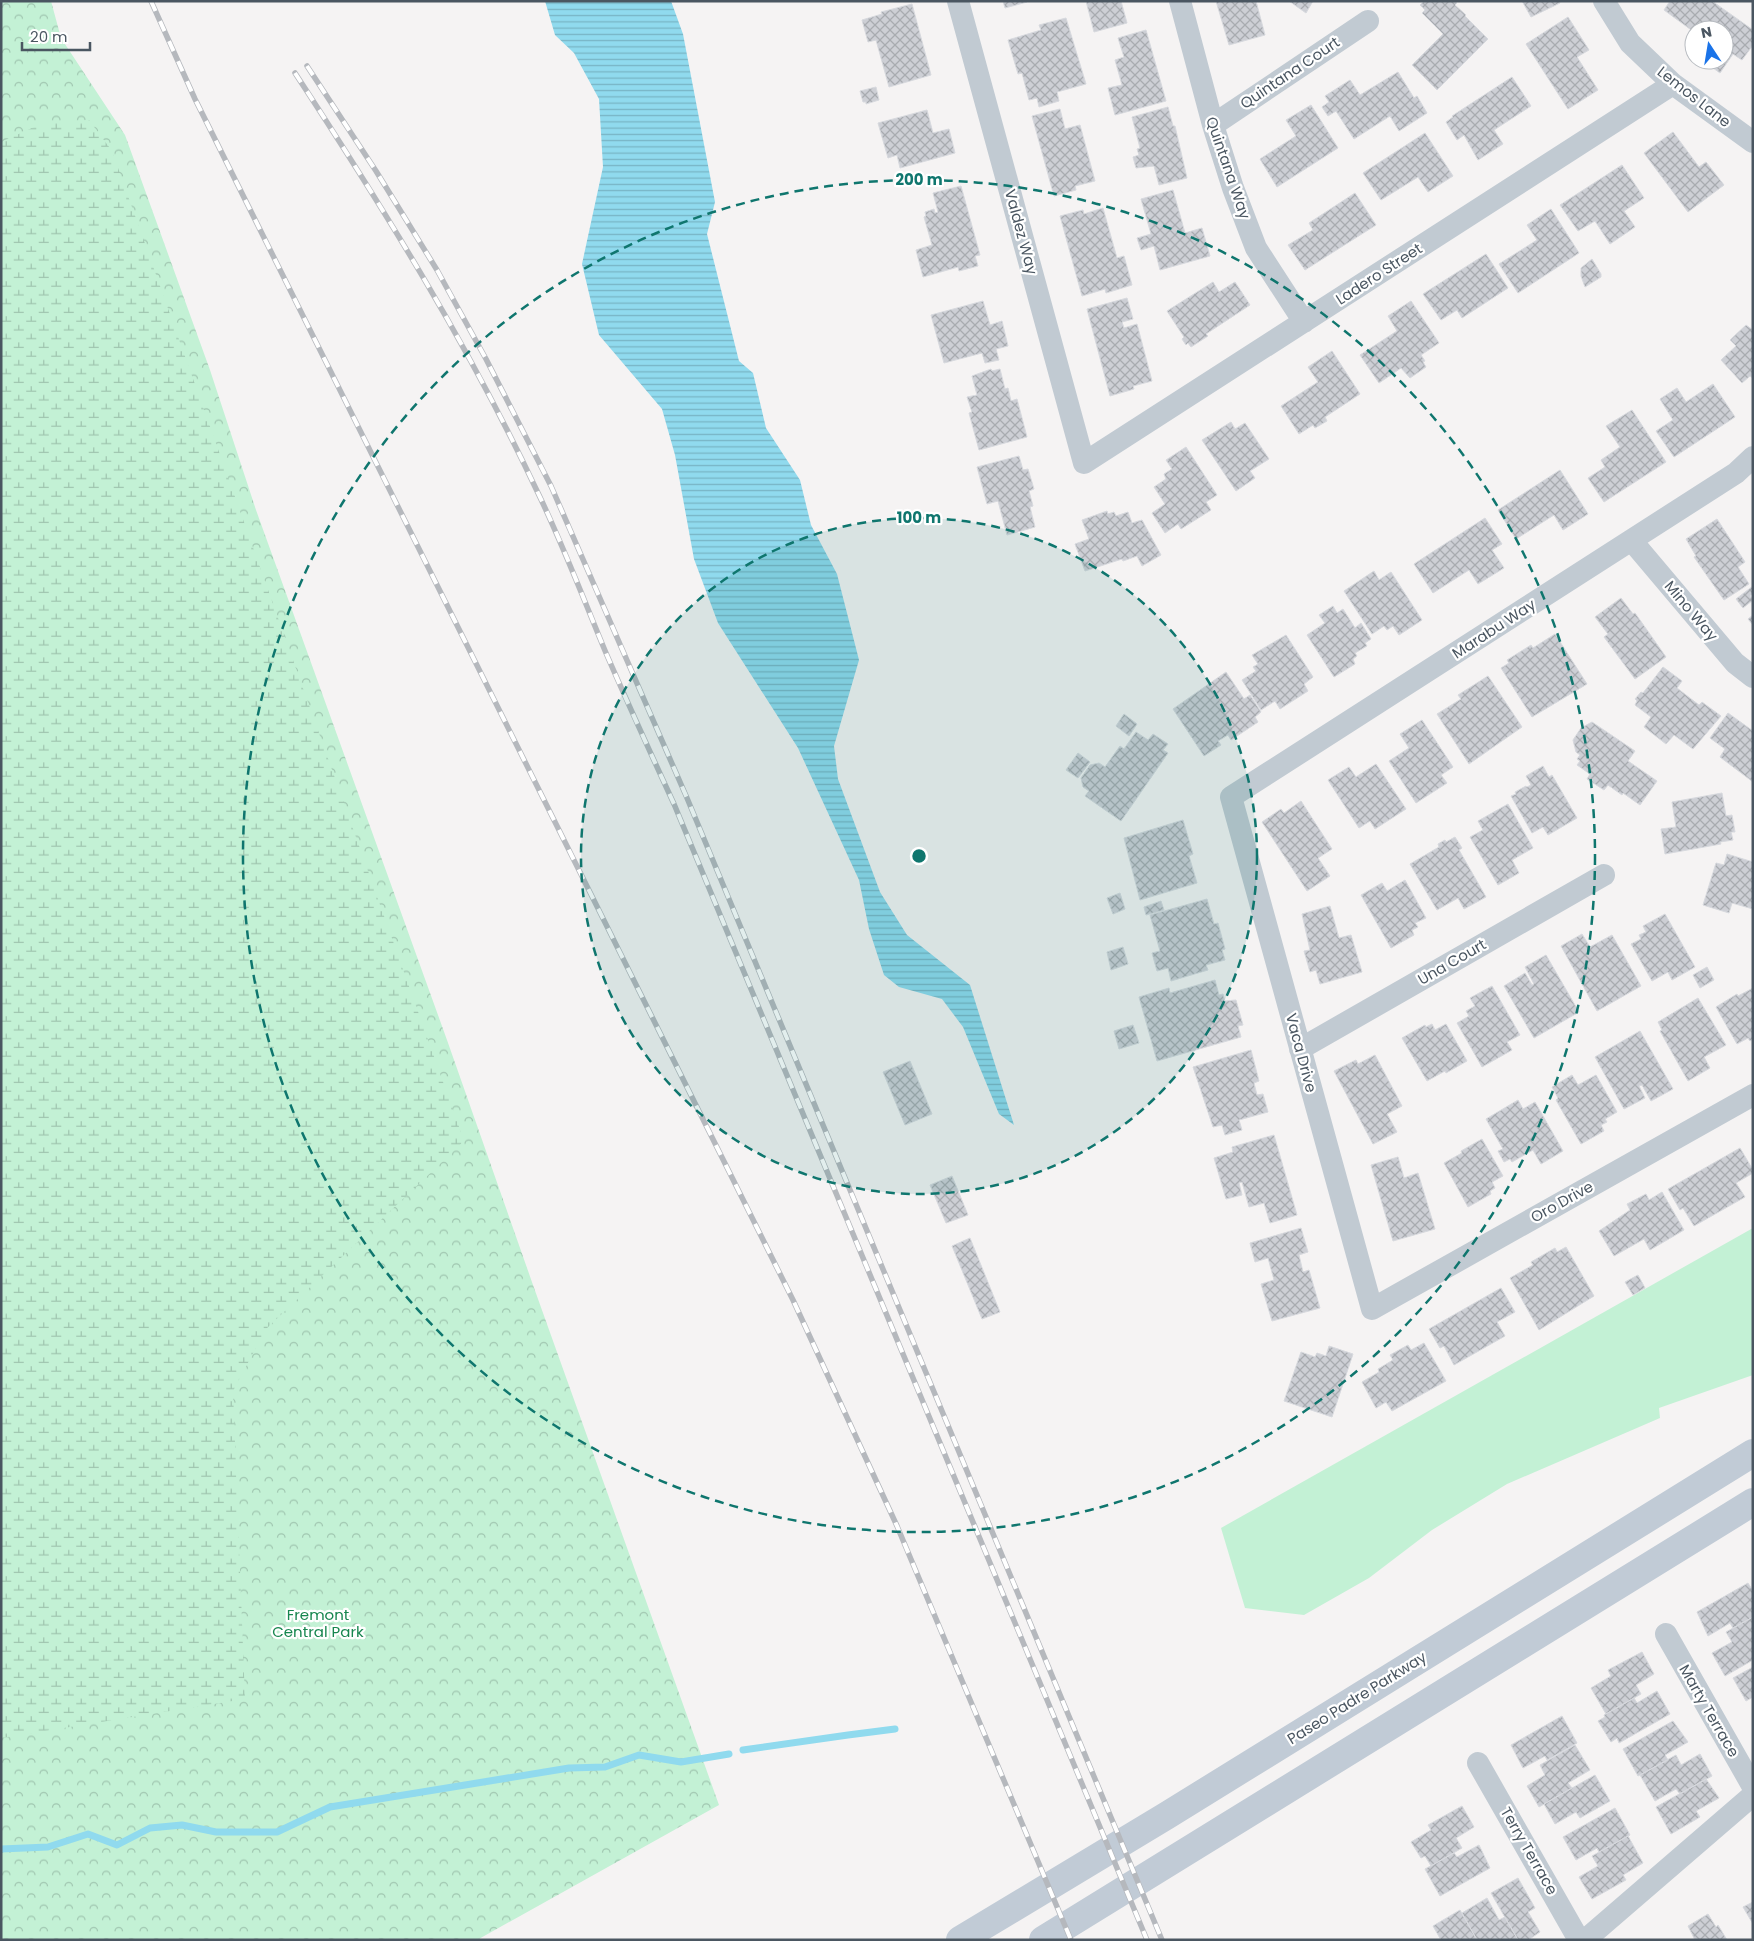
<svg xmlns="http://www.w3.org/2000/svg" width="1754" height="1941" font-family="Poppins,sans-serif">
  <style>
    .green { fill: #c3f1d5 }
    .forest { fill: url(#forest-crowns) }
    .wetland { fill: url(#wetland-marsh) }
    .water { fill: url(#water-rules) }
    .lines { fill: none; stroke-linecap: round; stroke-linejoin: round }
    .stream { stroke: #90daee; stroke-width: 7 }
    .building { fill: url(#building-cross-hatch); stroke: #d7d9de }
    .street { stroke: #c1cad2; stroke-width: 22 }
    .secondary { stroke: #c1cbd6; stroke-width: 28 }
    .rail-casing { stroke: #b5b8bd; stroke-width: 5.5 }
    .rail { stroke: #fff; stroke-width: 4; stroke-dasharray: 11; stroke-linecap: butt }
    .ring { fill: none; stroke: #0f766e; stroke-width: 2.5; stroke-dasharray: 9 6 }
    .labels { text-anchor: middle; stroke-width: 4.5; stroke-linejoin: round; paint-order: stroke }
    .street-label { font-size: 15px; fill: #4a5661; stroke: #fff }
    .park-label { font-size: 15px; fill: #17864f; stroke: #fff }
    .centre { fill: #0f766e; stroke: #fff; stroke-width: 2.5 }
    .ring-label { font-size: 15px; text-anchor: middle; font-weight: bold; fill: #0f766e; stroke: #fff; stroke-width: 4.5; stroke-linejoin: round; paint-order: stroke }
  </style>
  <defs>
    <pattern id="forest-crowns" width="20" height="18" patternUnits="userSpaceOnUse" patternTransform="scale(1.25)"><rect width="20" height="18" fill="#c3f1d5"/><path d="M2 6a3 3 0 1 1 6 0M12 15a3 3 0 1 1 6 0" fill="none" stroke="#a0c6b0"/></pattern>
    <pattern id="wetland-marsh" width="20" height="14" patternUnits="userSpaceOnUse" patternTransform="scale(1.25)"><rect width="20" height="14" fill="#c3f1d5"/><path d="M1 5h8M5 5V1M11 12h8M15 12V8" fill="none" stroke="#a0c6b0"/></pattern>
    <pattern id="water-rules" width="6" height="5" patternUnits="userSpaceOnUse" patternTransform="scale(1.25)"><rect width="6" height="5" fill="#90daee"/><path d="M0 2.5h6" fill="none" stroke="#78b4c4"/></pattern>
    <pattern id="building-cross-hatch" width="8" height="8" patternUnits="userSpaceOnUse" patternTransform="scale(1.25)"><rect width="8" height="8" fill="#cdcfd5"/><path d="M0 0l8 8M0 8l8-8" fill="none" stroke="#a8abb0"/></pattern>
  </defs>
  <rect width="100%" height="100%" fill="#f5f3f3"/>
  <path class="green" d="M1753,1228v147l-94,33 1,10 -153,66 -75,46 -63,48 -65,37 -59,-7 -24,-80z"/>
  <path class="forest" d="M1,1h50l10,37 64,97 85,235 46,140 191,530 86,245 186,520 -242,135h-476z"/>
  <path class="wetland" d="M89,120l23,31 352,990 -198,188 -33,62 12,308 -244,39v-1596l42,-19z"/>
  <path class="water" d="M545,1h126l12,33 32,168 -8,32 32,127 14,12 13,55 34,52 11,45 26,49 22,86 -25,86 4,33 42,113 27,43 63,50 44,140 -15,-11 -36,-87 -21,-28 -43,-12 -15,-12 -15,-46 -10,-49 -61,-132 -80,-125 -24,-64 -19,-104 -13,-46 -63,-74 -17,-71 21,-97 -4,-68 -25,-46 -19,-18z"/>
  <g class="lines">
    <path class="stream" d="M743,1750l105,-15 47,-6
      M1,1849l47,-2 40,-13 29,11 33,-17 32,-3 34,7h61l53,-25 239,-39 36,-1 34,-12 42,7 48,-8"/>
  </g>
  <path class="building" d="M1003,1h24v1l-22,6z
    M1086,1h35l6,22 -33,9z
    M1216,1h40l9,34 -36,10z
    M1289,1h24l-7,12z
    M1424,1h31l2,2 -2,2 11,10 -1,1 23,23 -51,51 -25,-25 31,-31 -21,-21 3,-3 -5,-5z
    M1522,1h37l1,2 -29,14z
    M1670,1h42l41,29v15l-11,15 -9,-6 -13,19 -18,-13h22v-30h-30v2l-30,-22z
    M912,4l19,71 -42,12 -13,-47 -8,2 -6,-22 20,-6 -1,-2z
    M1568,17l21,33 -12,7 21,33 -30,19 -42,-65z
    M1066,18l20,66 -29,8 2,9 -20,6 -2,-9 -8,2 -7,-27 -4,1 -10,-34 33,-10 -2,-5z
    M1146,30l20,71 -51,14 -7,-27 14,-3 -7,-25 9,-3 -6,-19z
    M1398,72l16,26 3,-2 10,17 -28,18 -9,-15 -36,23 -18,-28 -8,5 -6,-9 7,-5 -4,-6 25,-16 10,15z
    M1512,77l19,29 -37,24 9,14 -25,16 -14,-25 -7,5 -11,-18 7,-5 -1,-1z
    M876,87l3,13 -13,4v-2h-3l-3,-11z
    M1311,105l27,43 -61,39 -17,-28 36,-23 -10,-16z
    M1168,107l5,19h2l12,52 -28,7 -5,-19 -18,2 -3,-11 6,-2 -2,-6 3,-1 -8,-31z
    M1060,109l5,20 15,-4 15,56 -20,5 1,4 -22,6 -22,-80z
    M927,110l6,23 16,-4 6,24 -55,15 -3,-13 -9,3 -10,-35z
    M1673,132l26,35 7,-5 18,23 -36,27 -44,-59z
    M1425,133l28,43 -25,16 -10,-15 -37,23 -18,-27z
    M1622,165l22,33 -20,13 11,16 -25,17 -15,-23 -17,10 -18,-26z
    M961,186l19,69 -5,1 3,10 -19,5 -1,-4 -35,10 -7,-27 16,-5 -8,-28 2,-1 -1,-4 9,-3 1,4 3,-1 -5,-19z
    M1173,190l12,43 17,-5 8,28 -50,14 -6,-24 -13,4 -4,-12 14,-4 -10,-35z
    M1355,193l21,32 -71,45 -17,-25 25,-15 -4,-7z
    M1103,208l14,50 7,-2 8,29 -26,8 -1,-4 -23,7 -22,-80 23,-6 1,4z
    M1551,209l28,44 -61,40 -19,-29 38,-24 -10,-15z
    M1486,254l22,34 -46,30 -5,-8 -16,10 -18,-26z
    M1592,259l9,15v3l-16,10 -4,-11v-8z
    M1213,282l6,10 16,-10 15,23 -44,29 2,2 -17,11 -3,-4 -2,2 -4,-6 2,-2 -17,-26z
    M1127,298l6,21 -11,3 2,6 13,-4 15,57 -19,5 1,3 -24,7 -23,-87z
    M983,301l7,24 12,-4 6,25 -12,3 3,11 -14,3 -3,-10 -38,10 -13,-48z
    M1411,301l28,42 -18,12 4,6 -2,1 3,5 -16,11 -9,-10 -22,15 -19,-28 37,-24 -9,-15z
    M1746,325l7,5v48l-3,-2 -8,7 -21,-23 15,-14 -6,-6z
    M1332,351l28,43 -35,23 2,4 -12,7 -2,-3 -14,9 -18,-28 37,-24 -10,-15z
    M991,369l1,2 8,-2 5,20 3,-1 3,13 6,-2 10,38 -48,13 -10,-37 3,-1 -5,-15 10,-2 -5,-19z
    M1713,384l22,33 -61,40 -18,-26 17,-11 -13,-21 17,-11 9,14z
    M1632,410l34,52 -62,40 -16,-24 17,-11 -4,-7 19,-13 -14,-21z
    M1231,422l4,7 10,-6 24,36 -19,12 5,7 -19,13 -34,-51z
    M1186,447l31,48 -11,7 5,8 -30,19 -3,-5 -13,9 -13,-20 13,-9 -11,-17 12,-8 -2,-5 8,-5 -6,-9z
    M1019,456l4,14 5,-1 6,20 -5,2 4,15 -3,1 5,20 -28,8 -9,-34 -11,3 -10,-37z
    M1560,470l28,44 -25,16 -9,-15 -38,24 -18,-29z
    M1107,511l1,3 6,-2 2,4 12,-4 4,11 10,-3 19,35 -19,11 -5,-10 -14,5 -1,-2 -37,12 -10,-27 14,-5 -7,-19z
    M1485,518l17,26 -10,6 12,18 -26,16 -9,-14 -36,23 -19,-29z
    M1717,519l28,43 -7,5 11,17 -25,16 -30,-43 2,-1 -10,-17z
    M1374,571l5,9 12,-8 31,48 -23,15 -6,-9 -6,4 -3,-4 -12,8 -28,-43z
    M1753,586v7l-3,3 3,4 -10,8 -7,-9z
    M1621,598l12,16 2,-1 31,44 -31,22 -31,-42 4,-3 -13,-17z
    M1333,606l4,7 6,-4 12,19 6,-5 10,16 -6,4 2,3 -12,7 2,3 -4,3 2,5 -21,13 -27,-42 18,-12 -6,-8z
    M1753,615v10l-5,-6z
    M1555,634l32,50 -55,33 -31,-49 8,-5 -2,-3 24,-15 2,3z
    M1286,635l27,42 -9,7 4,7 -28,18 -5,-8 -14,9 -19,-30 14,-9 -3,-4 5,-3 -6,-9z
    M1663,667l19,14 -5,7 22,17 3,-3 19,14 -28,33 -19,-14 -8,9 -22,-17 7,-10 -16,-12 2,-4 -2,-2 6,-7 2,1z
    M1226,672l18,27 6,-4 11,17 -6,5 3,5 -27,18 -3,-5 -10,6 3,4 -17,11 -31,-47z
    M1488,676l34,51 -53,37 -32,-50 24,-15 -3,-4z
    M1728,713l25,18v51l-33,-25 5,-8 -15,-11z
    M1124,714l13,10 -8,12 -13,-10z
    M1422,720l31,47 -12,8 6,8 -31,20 -27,-42 20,-13 -9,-14z
    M1592,722l43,29 -7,10 29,20 -17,24 -17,-12 -1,2 -14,-10 -4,5 -17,-11 3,-5 -13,-9 3,-4 -3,-2 3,-4 -4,-3 -3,-12 8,-12z
    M1136,732l12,8 5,-6 15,10 -5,6 5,3 -47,68 -36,-25 4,-5 -6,-4 -2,-9 9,-13 9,-2 6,4 15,-21 4,3z
    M1078,753l12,9 -12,16 -12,-8z
    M1376,764l30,45 -31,20 -5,-8 -11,7 -31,-48 21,-13 7,10z
    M1543,766l6,11 3,-2 25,43 -29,17 -5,-8 -11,6 -21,-37 5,-2 -1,-2 11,-6 1,1 4,-2 -5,-9z
    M1722,793l4,23 6,-1 3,17h-4l2,8 -13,2 1,2 -56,10 -4,-25 15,-2 -4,-25z
    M1301,801l31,48 -14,9 12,18 -23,15 -45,-69 19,-13 3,4z
    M1508,804l25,44 -21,12 7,13 -21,12 -28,-48 13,-7 -5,-9z
    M1183,820l10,34 -4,2 8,27 -57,17 -16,-62z
    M1455,837l7,11 -3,2 27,47 -22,12 -6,-11 -21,12 -27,-46 29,-17 -1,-3 7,-4 1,2z
    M1727,854l26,8v47l-21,-6 -3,10 -26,-8 13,-42 8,2z
    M1405,880l21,38 -11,5 3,4 -6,3 2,5 -23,13 -30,-53 21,-12 5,8z
    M1120,893l5,16 -12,5 -6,-16z
    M1207,899l7,25 4,-1 7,26 -3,1 3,10 -19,5 2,5 -37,11 -3,-13 -11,3 -5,-18 8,-2 -10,-36z
    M1161,901l3,9 -18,5 -2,-8z
    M1330,906l9,32 12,-3 11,37 -42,12 -4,-14 -6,2 -6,-21 6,-1 -8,-36z
    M1665,914l30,53 -23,13 -4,-8 -16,9 -21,-37 10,-5 -2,-4 7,-3 -3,-6z
    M1582,934l8,13 22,-12 29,51 -44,25 -36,-65z
    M1123,947l5,17 -17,6 -4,-18z
    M1546,955l33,57 -45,26 -30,-52 21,-13 7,12 2,-1 -9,-17z
    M1707,967l7,13 -14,8 -7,-13z
    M1215,980l4,15 4,-1 2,7 11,-1 7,25 -5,1 3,11 -84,24 -18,-64 30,-9 1,5z
    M1492,986l28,49 -13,7 5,8 -30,17 -25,-44 12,-7 -3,-5 9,-5 -5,-8z
    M1753,988v51l-3,2 -2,-3 -11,6 -21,-37 21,-13 1,2z
    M1698,998l28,47 -22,12 6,11 -22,13 -28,-50 2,-1 -4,-8z
    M1432,1024l3,6 11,-6 21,37 -21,12 -1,-2 -18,10 -25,-43 23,-13 1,2z
    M1133,1025l6,18 -20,6 -5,-18z
    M1640,1031l33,58 -22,12 -9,-16 -3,1 6,12 -21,11 -29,-52z
    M1251,1050l8,31 -5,2 3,12 6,-1 5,18 -29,8 3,10 -17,5 -3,-10 -9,2 -20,-60z
    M1375,1055l27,51 -15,8 10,18 -24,12 -39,-73 22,-11 2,4z
    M910,1061l22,53 -27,11 -22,-53z
    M1572,1075l6,10 18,-10 21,37 -12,7 2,3 -6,3 3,6 -23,13 -25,-44 2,-2 -6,-11z
    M1518,1100l5,9 12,-7 28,49 -22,13 -8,-14 -21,12 -2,-3 -6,3 -6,-11 5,-2 -17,-30z
    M1274,1135l23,80 -27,8 -6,-20 -15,4 -7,-25 -3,1 3,12 -16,4 -12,-41 19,-6 -1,-5z
    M1482,1139l21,37 -11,6 3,6 -5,3 1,3 -23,13 -24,-44 18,-10 -1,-2z
    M1740,1148l13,22v3l-17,10 9,14 -51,29 -11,-18 -3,2 -12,-21z
    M1398,1157l6,21 14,-5 17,56 -42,12 -22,-76z
    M952,1176l16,39 -22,8 -16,-38z
    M1662,1192l22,38 -34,20 -6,-11 -30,17 -15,-25 31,-21 -3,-6 19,-10 3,6z
    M1301,1228l7,24 -9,3 4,17 6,-2 11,38 -48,13 -11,-37 13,-4 -6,-22 -13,4 -5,-19z
    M970,1238l30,74 -18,7 -30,-73z
    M1566,1247l28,49 -55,34 -29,-52 23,-13 -2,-3 24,-14 2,4z
    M1638,1275l7,13 -12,7 -8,-13z
    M1501,1288l14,24 -18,10 8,14 -51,29 -10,-19 -4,2 -11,-19z
    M1424,1343l22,38 -54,30 -6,-9 -10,6 -14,-26 17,-10 -1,-3 15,-9 -3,-5 18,-10 3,5z
    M1329,1346l24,8 -21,63 -48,-16 17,-49 14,5 2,-4 9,3z
    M1748,1583l5,8v26l-20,11 -3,-5 -22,13 -11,-24z
    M1753,1617v43l-28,16 -13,-23 20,-11 -6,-10z
    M1642,1652l12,22 -18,11 5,9 -35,20 -15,-26 20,-12 -3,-6z
    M1753,1667v30l-7,4 -13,-23z
    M1657,1691l13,23 -51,29 -2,-5 -6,4 -13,-21 7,-4 -1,-2 30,-17 3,5z
    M1562,1716l15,27 -30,17 -2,-4 -22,12 -12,-23z
    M1673,1721l15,21 -23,13 3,5 -30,16 -15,-27z
    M1575,1745l15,25 -22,13 4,5 -33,19 -12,-21 18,-11 -5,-10z
    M1700,1754l12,22 -32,18 -4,-5 -21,12 -15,-26 36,-20 5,10z
    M1595,1775l15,26 -30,17 -4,-6 -21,12 -11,-20z
    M1706,1779l13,19 -23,13 4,6 -29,17 -15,-27z
    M1462,1806l12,21 -18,11 6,10 -31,18 -6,-10 -4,2 -10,-16 20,-12 -3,-5z
    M1615,1808l15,27 -31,17 -2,-4 -21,12 -13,-23z
    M1628,1836l15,27 -20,12 3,5 -34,19 -13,-22 19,-11 -6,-10z
    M1479,1845l11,23 -50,28 -15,-27 29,-16 3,4z
    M1518,1878l17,30 -7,4 12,20 -12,8h-10l-27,-47z
    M1487,1898l12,22 6,-3 13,23h-41l-15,-27z
    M1753,1902v22l-10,-17z
    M1460,1910l17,30h-36l-8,-14z
    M1708,1914l8,13 2,-2 9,15h-32l-7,-14z"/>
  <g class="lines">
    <path class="street" d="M958,1l126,462 589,-379
      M1180,1l33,124 20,63 23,60 48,74
      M1604,1l26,42 43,41 80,58
      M1213,125l155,-104
      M1753,457l-17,16 -505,324 141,512 381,-214
      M1632,541l103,122 18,14
      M1300,1049l304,-174
      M1666,1634l87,153
      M1478,1763l101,177
      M1585,1940l168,-145"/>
    <path class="secondary" d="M960,1940l206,-124 587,-363
      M1043,1940l710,-438"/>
    <g class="rail-casing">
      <path id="rail" d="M151,1l44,98 598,1201 104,226 174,414
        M307,66l69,105 61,99 49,89 65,127 136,312 475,1142
        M295,73c89,136 174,273 243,420 25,52 46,107 68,160 22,51 45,101 68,151l473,1136"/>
    </g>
    <use href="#rail" class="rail"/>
  </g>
  <circle cx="919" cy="856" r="338" fill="#0f766e" fill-opacity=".12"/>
  <g class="ring">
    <circle cx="919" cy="856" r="338"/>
    <circle cx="919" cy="856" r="676"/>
  </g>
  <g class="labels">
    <g class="street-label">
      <text transform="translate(1290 73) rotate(-34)" y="5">Quintana Court</text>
      <text transform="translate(1694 97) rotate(38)" y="5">Lemos Lane</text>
      <text transform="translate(1228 168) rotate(71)" y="5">Quintana Way</text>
      <text transform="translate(1021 232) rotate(75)" y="5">Valdez Way</text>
      <text transform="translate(1379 274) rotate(-33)" y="5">Ladero Street</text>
      <text transform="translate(1691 611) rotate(50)" y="5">Mino Way</text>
      <text transform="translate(1494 629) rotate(-33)" y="5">Marabu Way</text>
      <text transform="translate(1452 962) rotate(-30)" y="5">Una Court</text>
      <text transform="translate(1301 1053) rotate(75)" y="5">Vaca Drive</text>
      <text transform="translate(1562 1202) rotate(-29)" y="5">Oro Drive</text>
      <text transform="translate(1357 1698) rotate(-32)" y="5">Paseo Padre Parkway</text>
      <text transform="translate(1709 1711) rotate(60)" y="5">Marty Terrace</text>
      <text transform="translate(1529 1851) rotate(60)" y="5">Terry Terrace</text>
    </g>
    <g class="park-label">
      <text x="318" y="1620">Fremont<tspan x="318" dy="17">Central Park</tspan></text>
    </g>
  </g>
  <circle cx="919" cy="856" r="8" class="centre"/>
  <g class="ring-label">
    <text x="919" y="185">200 m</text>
    <text x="919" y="523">100 m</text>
  </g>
  <rect width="1754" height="1941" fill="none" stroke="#4a5661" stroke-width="5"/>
  <g transform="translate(1709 45) rotate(348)"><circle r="24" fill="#ffffff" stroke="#b7bbc0"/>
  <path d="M0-4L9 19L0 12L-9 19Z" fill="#1a73e8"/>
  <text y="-8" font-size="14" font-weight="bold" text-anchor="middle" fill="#4a5661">N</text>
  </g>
  <path d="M22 42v8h68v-8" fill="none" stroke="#4a5661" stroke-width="2.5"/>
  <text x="30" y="42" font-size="15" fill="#4a5661" stroke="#ffffff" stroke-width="4" paint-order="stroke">20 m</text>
</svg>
